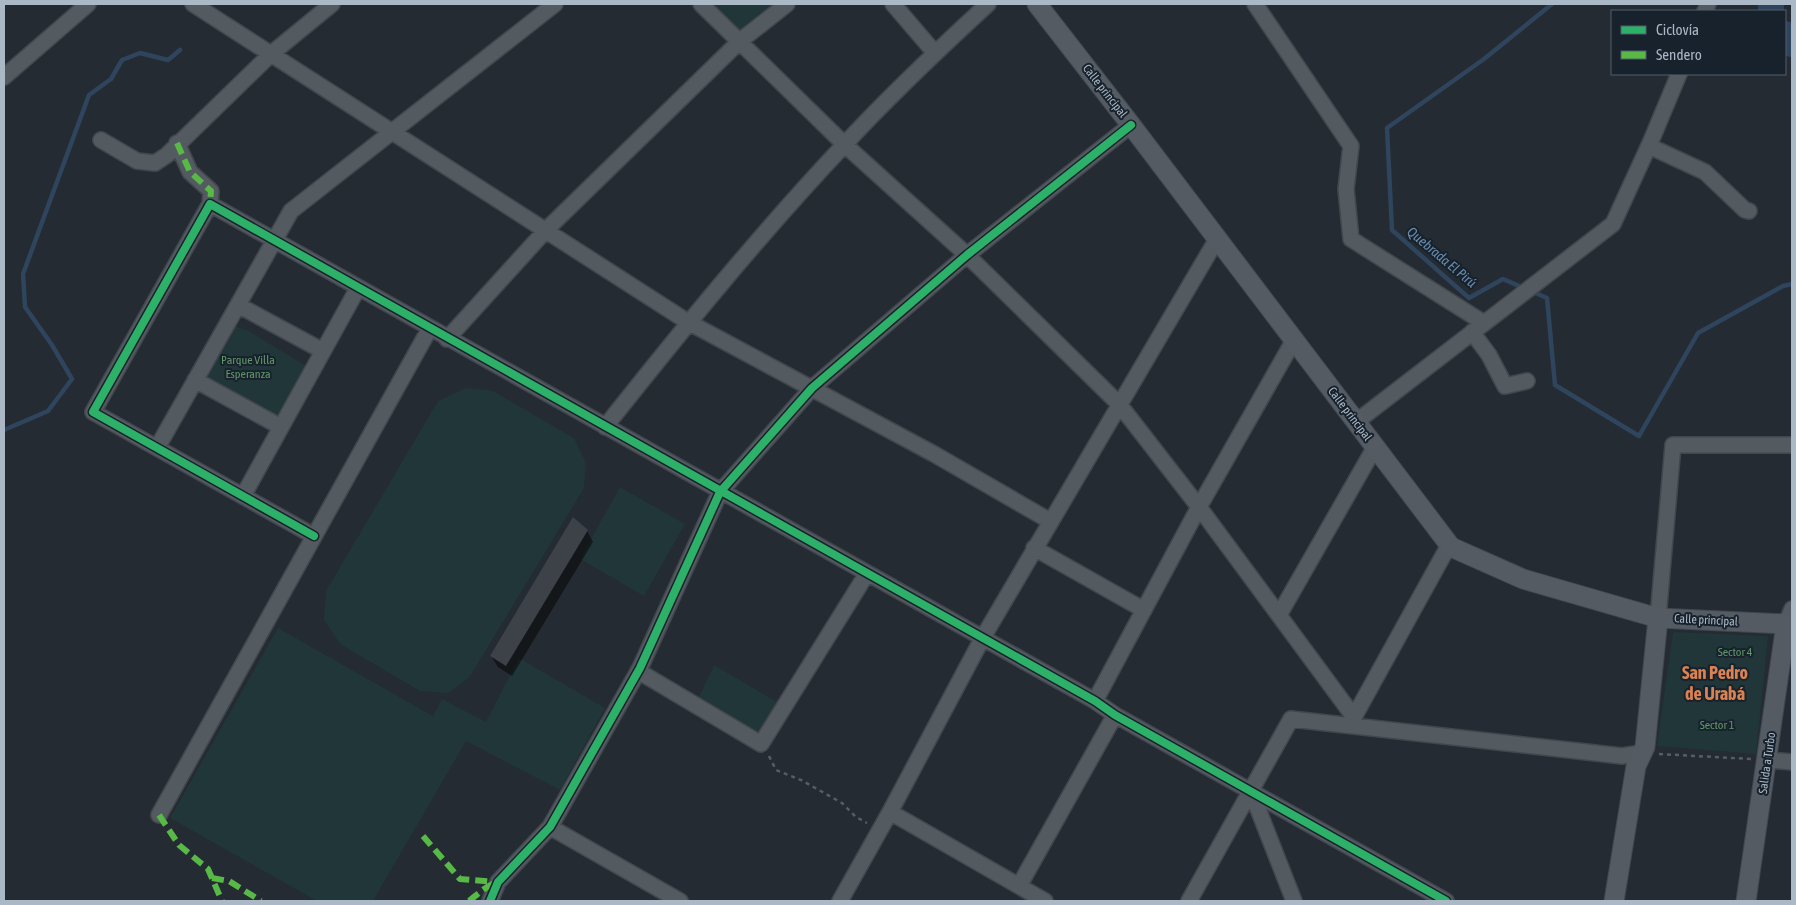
<svg xmlns="http://www.w3.org/2000/svg" width="1796" height="905" font-family="'Asap Condensed',sans-serif">
  <style>
    .green { fill: #213638 }
    .shadow { fill: #0007 }
    .lines { fill: none; stroke-linecap: round; stroke-linejoin: round }
    .stream { stroke: #2f455d; stroke-width: 4.5 }
    .river { stroke: #2f455d; stroke-width: 26 }
    .building { fill: #3c4248 }
    .minor-casing { stroke: #42474d; stroke-width: 18 }
    .major-casing { stroke: #41484f; stroke-width: 21 }
    .path { stroke: #565e64; stroke-width: 2.5; stroke-dasharray: 4 4; stroke-linecap: butt }
    .minor { stroke: #535a60; stroke-width: 15 }
    .major { stroke: #555b63; stroke-width: 19 }
    .quiet { stroke: #58b947; stroke-width: 6; stroke-dasharray: 12 6; stroke-linecap: butt }
    .cycleway-casing { stroke: #17222d; stroke-width: 11 }
    .cycleway { stroke: #2db169; stroke-width: 8 }
    .labels { text-anchor: middle; stroke-width: 4; stroke-linejoin: round; paint-order: stroke }
    .street-label { font-size: 12px; fill: #abb8c5; stroke: #17222d }
    .park-label { font-size: 12px; fill: #62976a; stroke: #17222d }
    .water-label { font-size: 14px; font-style: italic; fill: #698bac; stroke: #17222d }
    .district-label { font-size: 18px; font-weight: bold; fill: #da8252; stroke: #17222d }
  </style>
  <rect width="100%" height="100%" fill="#242b32"/>
  <path class="green" d="M701,4h86l-47,37z
    M233,326l14,4 61,37 -29,53 -77,-41z
    M466,388l27,3 81,47 12,25 -2,25 -115,190 -21,15 -28,-2 -80,-47 -16,-24 2,-29 112,-190z
    M620,487l65,37 -41,72 -64,-37z
    M278,628l155,88 9,-17 44,23 33,-64 86,50 -45,82 -94,-49 -93,160h-56l-147,-83z
    M1673,632l95,4 -12,118 -99,-8z
    M714,665l65,38 -19,33 -61,-39z"/>
  <path class="shadow" d="M587,531l6,11 -81,134 -14,-9 -7,-11z"/>
  <g class="lines">
    <path class="stream" d="M1552,4l-68,55 -97,69 5,102 77,68 34,-19 44,19 8,87 84,51 59,-103 85,-47 9,-2
      M4,430l44,-19 24,-32 -20,-34 -27,-38 -2,-33 66,-179 22,-16 11,-19 18,-7 28,7 12,-10"/>
    <path class="river" d="M1771,4v7
      M1785,34l7,10"/>
  </g>
  <path class="building" d="M573,517l15,13 -82,136 -16,-10z"/>
  <g class="lines">
    <g class="minor-casing">
      <path id="minor" d="M193,4l495,318 246,132 116,67
        M701,4l143,140 123,111 152,149 80,103 155,210v9
        M893,4l42,49
        M1255,4l96,142 -5,43 5,50 133,84
        M1705,11l3,-7
        M4,77l84,-73
        M101,140l36,21 18,2 12,-8 104,-101 61,-50
        M177,143l13,29 21,19 -1,13 -117,208 221,124
        M1649,146l56,26 40,38 4,1
        M210,204l885,497 20,14 331,186
        M238,305l85,46
        M1472,332l17,23 16,31 22,-5
        M447,339l99,-109 194,-189 47,-37
        M195,380l86,47
        M1356,422l257,-198 38,-83 28,-67
        M605,427c77,-97 155,-193 240,-283 45,-49 94,-95 143,-140
        M157,448l134,-237 264,-207
        M243,496l115,-208
        M1034,548l110,62
        M1792,609l-6,15 6,1
        M1279,615l96,-168
        M1658,618l15,-173h119
        M638,671l123,73 105,-169
        M1095,701l104,-194 95,-167
        M1354,717l95,-172
        M1768,760l24,2
        M1251,791l43,110
        M890,812l155,89
        M159,815l271,-487
        M550,827l130,74
        M1019,886l96,-171
        M490,901l8,-19 52,-55 90,-159 80,-176 92,-104 155,-133 164,-130
        M840,901l50,-89 92,-173 235,-400
        M1189,901l102,-182 331,37 20,-3"/>
    </g>
    <g class="major-casing">
      <path id="major" d="M1037,4l94,121 320,422 72,32 135,39 128,6 -40,277
        M1614,901l22,-135 9,-19 13,-129"/>
    </g>
    <path class="path" d="M1659,754l92,5
      M769,756l7,14 25,10 41,23 14,14 11,6"/>
    <use href="#minor" class="minor"/>
    <use href="#major" class="major"/>
    <path class="quiet" d="M177,143l13,29 21,19 -1,13
      M159,815l20,30 29,24 14,32
      M423,836l37,43 38,3
      M212,878l17,3 32,20
      M469,901c9,-7 16,-14 26,-18"/>
    <g class="cycleway-casing">
      <path id="cycleway" d="M314,536l-221,-124 117,-208 885,497 20,14 331,186
        M490,901l8,-19 52,-55 90,-159 80,-176 92,-104 155,-133 164,-130"/>
    </g>
    <use href="#cycleway" class="cycleway"/>
  </g>
  <g class="labels">
    <g class="street-label">
      <text transform="translate(1105 91) rotate(52)" y="4">Calle principal</text>
      <text transform="translate(1350 414) rotate(53)" y="4">Calle principal</text>
      <text transform="translate(1706 620) rotate(3)" y="4">Calle principal</text>
      <text transform="translate(1767 763) rotate(-82)" y="4">Salida a Turbo</text>
    </g>
    <g class="park-label">
      <text x="248" y="364">Parque Villa<tspan x="248" dy="14">Esperanza</tspan></text>
      <text x="1735" y="656">Sector 4</text>
      <text x="1717" y="729">Sector 1</text>
    </g>
    <g class="water-label">
      <text transform="translate(1442 257) rotate(40)" y="5">Quebrada El Pirú</text>
    </g>
    <g class="district-label">
      <text x="1715" y="679">San Pedro<tspan x="1715" dy="21">de Urabá</tspan></text>
    </g>
  </g>
  <rect width="1796" height="905" fill="none" stroke="#abb8c5" stroke-width="10"/>
  <rect x="1611" y="10" width="175" height="65" fill="#17222d" stroke="#525e6a"/>
  <rect x="1621" y="26" width="25" height="8" fill="#2db169" stroke="#525e6a"/>
  <text x="1656" y="35" font-size="15" fill="#abb8c5">Ciclovía</text>
  <rect x="1621" y="51" width="25" height="8" fill="#58b947" stroke="#525e6a"/>
  <text x="1656" y="60" font-size="15" fill="#abb8c5">Sendero</text>
</svg>
